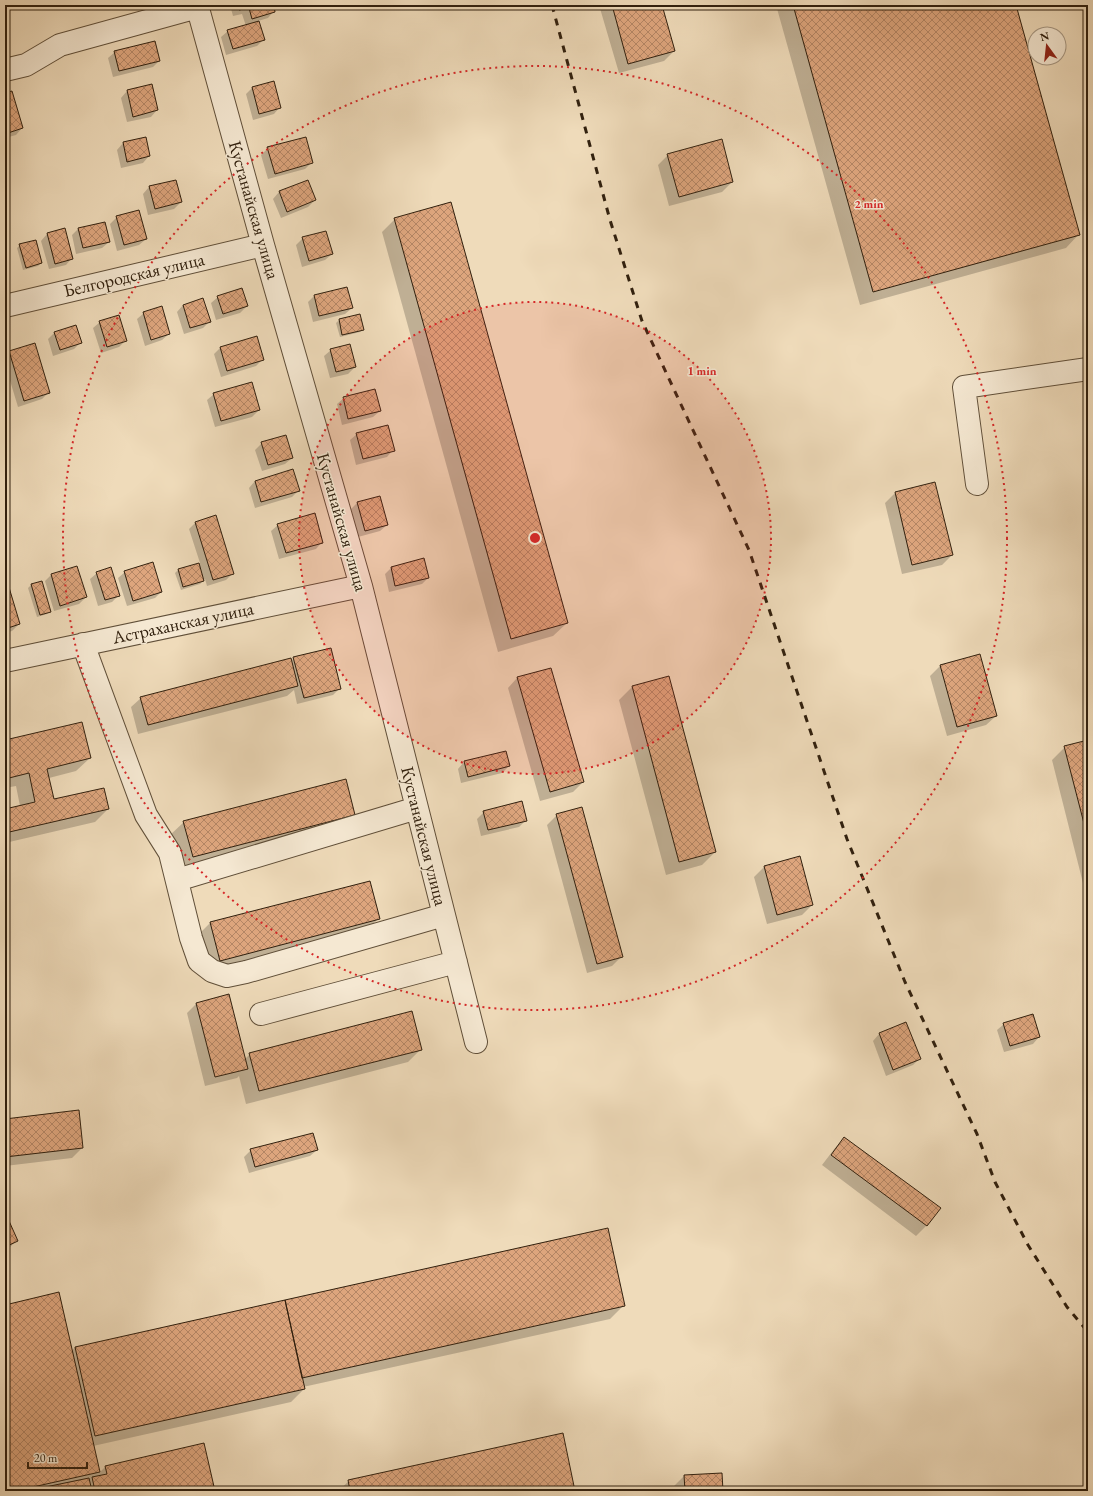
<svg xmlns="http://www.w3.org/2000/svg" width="1093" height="1496" font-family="'EB Garamond',serif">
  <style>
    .shadow { fill: #0003 }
    .building { fill: url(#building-cross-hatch); stroke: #31200e }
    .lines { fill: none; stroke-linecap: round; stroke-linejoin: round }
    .minor-casing { stroke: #604f39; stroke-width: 24 }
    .minor { stroke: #f5e8d2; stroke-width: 22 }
    .rail { stroke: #31200e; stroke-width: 3; stroke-dasharray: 7 7; stroke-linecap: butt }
    .ring { fill: none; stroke: #d62828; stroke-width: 2; stroke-dasharray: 2 4 }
    .labels { text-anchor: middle; stroke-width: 3; stroke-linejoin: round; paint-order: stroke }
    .street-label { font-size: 18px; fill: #31200e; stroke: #f5e8d2 }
    .centre { fill: #d62828; stroke: #f5e8d2; stroke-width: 2 }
    .ring-label { font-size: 12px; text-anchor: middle; font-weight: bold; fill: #d62828; stroke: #f5e8d2; stroke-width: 3; stroke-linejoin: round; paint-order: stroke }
  </style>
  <defs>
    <pattern id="building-cross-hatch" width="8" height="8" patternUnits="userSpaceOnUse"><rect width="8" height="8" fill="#dda57d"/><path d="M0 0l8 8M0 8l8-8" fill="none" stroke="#b48665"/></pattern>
  </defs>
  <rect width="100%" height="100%" fill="#efdbba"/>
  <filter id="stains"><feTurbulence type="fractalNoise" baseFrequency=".005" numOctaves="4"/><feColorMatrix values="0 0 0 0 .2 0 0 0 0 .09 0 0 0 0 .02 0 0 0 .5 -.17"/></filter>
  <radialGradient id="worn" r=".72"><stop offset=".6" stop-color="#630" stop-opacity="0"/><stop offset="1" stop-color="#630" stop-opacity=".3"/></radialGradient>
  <path class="shadow" d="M230,5h42l2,6 -6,7 -10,3 5,19 -6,6 -31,9 -5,-18 7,-6 18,-5 -4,-12 -9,2z
    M599,5h62l13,46 -10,10 -45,12z
    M776,5h239l64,229 -13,14 -206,57z
    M115,52l44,9 -6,6 -40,10 -5,-19z
    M252,88l28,19 -6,7 -21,6 -7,-26z
    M127,91l30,19 -6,7 -24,5 -6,-24z
    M5,94l17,34 -6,7 -11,3z
    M145,138l4,18 -6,7 -22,5 -4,-18 6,-7z
    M268,148l44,14 -7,7 -37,10 -7,-24z
    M668,155l64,27 -10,10 -53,14 -11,-41z
    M307,181l8,19 -7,7 -27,11 -8,-19 6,-7z
    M149,187l32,15 -7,7 -26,6 -5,-21z
    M117,217l29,22 -7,6 -22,6 -7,-27z
    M395,219l172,404 -14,13 -55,16 -116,-420z
    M78,229l31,13 -7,6 -26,6 -4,-19z
    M64,230l8,28 -6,7 -17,4 -8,-28 6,-7z
    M303,238l29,16 -7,6 -23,7 -6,-22z
    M20,245l21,18 -3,3 -15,4 -6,-22z
    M5,260l3,12 -3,3z
    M314,296l38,12 -7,6 -32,8 -5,-20z
    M218,297l29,9 -7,7 -24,7 -5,-17z
    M183,305l26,17 -6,6 -19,6 -7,-22z
    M144,313l25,21 -7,6 -17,6 -8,-27z
    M359,315l4,14 -3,3 -20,5 -4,-14 3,-3z
    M100,322l25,19 -6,6 -18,6 -8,-25z
    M55,332l25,11 -6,6 -21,7 -5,-17z
    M220,348l43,11 -7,7 -35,11 -7,-23z
    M331,350l24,17 -7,7 -18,4 -6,-22z
    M10,352l39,40 -7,7 -24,8 -13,-43v-7z
    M214,394l45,16 -7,7 -37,10 -8,-27z
    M344,398l36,13 -7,6 -31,8 -5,-21z
    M357,434l36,16 -6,7 -31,8 -6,-25z
    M262,443l30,15 -7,6 -23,7 -7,-21z
    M255,481l43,10 -6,6 -37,11 -6,-20z
    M935,483l17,72 -10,10 -40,9 -17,-71 10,-10z
    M358,502l29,23 -7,6 -22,6 -7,-28z
    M196,522l37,51 -7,7 -19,6 -2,-7 -5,5 -19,6 -6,-17 3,-3 22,-7 -11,-34z
    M278,525l44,17 -6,7 -37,10 -8,-28z
    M424,560l4,18 -6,6 -33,8 -4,-18 6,-6z
    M77,567l9,30 -7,7 -25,7 -9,-30 6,-6z
    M125,572l36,20 -6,6 -28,8 -9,-28z
    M97,573l22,22 -7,7 -14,4 -8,-27z
    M41,582l9,29 -3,3 -10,3 -9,-29 3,-3z
    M5,586l14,38 -7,7 -7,2z
    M979,656l17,60 -10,9 -39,11 -17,-60 10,-10z
    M294,658l46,30 -7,7 -36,9 -3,-14 -7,6 -149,38 -7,-27 10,-9 150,-37z
    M517,678l66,104 -10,10 -33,9 -32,-113z
    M632,687l83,165 -13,13 -36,10 -47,-175z
    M5,741l85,17 -14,13 -27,7 5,22 54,9 -13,13 -90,21v-33l15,-4 -4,-20 -11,2z
    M1088,741v162l-36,-143 13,-13z
    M464,762l45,4 -7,7 -41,10 -3,-14z
    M484,812l42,8 -7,7 -38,9 -4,-17z
    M354,815l-13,13 -161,42 -10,-35 14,-13z
    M557,815l65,141 -10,10 -25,7 -40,-148z
    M799,857l13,48 -10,10 -35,9 -13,-47 10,-10z
    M378,919l-13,13 -158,41 -10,-37 13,-13z
    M196,1004l49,55 5,-5 171,-5 -13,13 -162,42 -7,-28 -2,2 -32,8 -18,-73z
    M906,1023l14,35 -7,7 -27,11 -13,-35 6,-7z
    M1004,1024l35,13 -6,7 -29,8 -7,-22z
    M5,1120l77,28 -10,10 -67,8z
    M845,1138l94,71 -13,17 -10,10 -94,-71 13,-17z
    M251,1150h66l-7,6 -61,17 -5,-16z
    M5,1215l11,26 -11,11z
    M624,1305l-14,14 -307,68 1,2 -13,13 -198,44 6,27 6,-6 109,24h-209v-185l67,45 3,-4z
    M684,1476l38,15h-47l-1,-5z
    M349,1481l225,10h-236z"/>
  <path class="building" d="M238,5h36l1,7 -23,7 -3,-11 -10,2z
    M612,5h50l13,46 -47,13z
    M793,5h223l64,230 -207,57z
    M259,21l6,19 -32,9 -6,-19z
    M155,41l5,20 -41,10 -5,-20z
    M274,81l7,27 -22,6 -7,-27z
    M152,84l6,26 -25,7 -6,-27z
    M12,91l11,37 -18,6v-41z
    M146,137l4,19 -23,6 -4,-20z
    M306,137l7,26 -38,11 -8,-27z
    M722,139l11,43 -54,15 -12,-43z
    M176,180l6,22 -27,7 -6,-23z
    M308,180l8,20 -29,12 -8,-21z
    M451,202l117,421 -57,16 -117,-421z
    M139,210l8,29 -23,6 -8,-29z
    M105,222l5,20 -27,6 -5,-20z
    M65,228l8,31 -18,5 -8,-31z
    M326,231l7,23 -24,7 -7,-24z
    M36,240l6,23 -16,5 -7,-24z
    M347,287l6,21 -34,8 -5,-21z
    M242,288l6,18 -25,8 -6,-18z
    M203,298l8,24 -21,6 -7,-23z
    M162,306l8,28 -19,6 -8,-28z
    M360,314l4,16 -22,5 -3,-16z
    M119,315l8,26 -20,6 -8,-26z
    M76,325l6,18 -22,7 -6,-18z
    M257,336l7,24 -37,11 -7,-24z
    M35,343l15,50 -26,8 -15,-50z
    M350,344l6,23 -20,5 -6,-23z
    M252,382l8,28 -39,11 -8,-28z
    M375,389l6,22 -33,8 -5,-22z
    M388,425l7,26 -32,8 -7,-26z
    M286,435l7,23 -25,7 -7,-23z
    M293,469l7,22 -39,11 -6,-21z
    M935,482l18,73 -41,10 -17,-73z
    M380,496l8,29 -23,6 -8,-29z
    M315,513l8,30 -37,10 -9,-29z
    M216,515l18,59 -21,6 -18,-58z
    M424,558l5,20 -34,8 -4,-19z
    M153,562l9,30 -29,9 -9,-30z
    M199,563l5,18 -21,6 -5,-18z
    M77,566l10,31 -27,9 -9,-32z
    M111,567l9,29 -15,4 -9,-28z
    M42,581l9,31 -11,3 -9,-31z
    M8,584l12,40 -15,5v-44z
    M331,648l10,41 -37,9 -11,-41z
    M980,654l17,62 -40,11 -17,-62z
    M291,658l7,28 -150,39 -8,-28z
    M551,668l33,114 -34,10 -33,-115z
    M669,676l47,176 -37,10 -47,-176z
    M82,722l9,36 -44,11 7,30 50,-11 5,21 -104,24v-24l30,-7 -6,-29 -24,6v-39z
    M1088,740v99l-24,-93z
    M506,751l4,15 -42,11 -4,-16z
    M346,779l9,36 -162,42 -10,-36z
    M522,801l5,20 -39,9 -5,-19z
    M582,807l41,150 -26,7 -41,-150z
    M800,856l13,49 -36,10 -13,-49z
    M370,881l10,38 -160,42 -10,-39z
    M229,994l19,75 -33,8 -19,-74z
    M412,1011l10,39 -163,41 -10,-38z
    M1033,1014l7,23 -30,9 -7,-23z
    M906,1022l15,37 -28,11 -14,-37z
    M79,1110l4,38 -78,9v-38z
    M313,1133l5,17 -63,17 -5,-18z
    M844,1137l97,71 -14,18 -96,-71z
    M5,1212l13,29 -13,6z
    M608,1228l17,78 -323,72 -17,-78z
    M59,1292l41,180 -85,19h-6l-4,-16v-170z
    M285,1300l20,89 -210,47 -20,-89z
    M563,1433l12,58h-225l-2,-11z
    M204,1443l11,48h-120l-3,-14 15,-3 -2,-8z
    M722,1473l1,18h-38l-1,-16z
    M89,1478l3,13h-66z"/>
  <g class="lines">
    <g class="minor-casing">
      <path id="minor" d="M197,5l66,240 98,341 115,456
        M5,70l21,-5 34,-20 138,-38
        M5,306l258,-61
        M977,484l-13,-97 124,-18
        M83,644l63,171 24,38 21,85 8,23 13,10 15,5 19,-4 198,-57
        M5,661l356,-75
        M177,880l240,-72
        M261,1014l195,-52"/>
    </g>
    <use href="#minor" class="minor"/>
    <path class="rail" d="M552,5l58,215 32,101 107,229 98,289 58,143 72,152 18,48 33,63 39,62 21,25"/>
  </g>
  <circle cx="535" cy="538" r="236" fill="#d62828" fill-opacity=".12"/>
  <g class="ring">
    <circle cx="535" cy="538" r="236"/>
    <circle cx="535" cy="538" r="472"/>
  </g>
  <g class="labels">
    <g class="street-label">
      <text transform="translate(254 210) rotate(74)" y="6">Кустанайская улица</text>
      <text transform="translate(134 275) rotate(-13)" y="6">Белгородская улица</text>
      <text transform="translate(342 522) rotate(74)" y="6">Кустанайская улица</text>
      <text transform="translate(183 623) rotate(-12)" y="6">Астраханская улица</text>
      <text transform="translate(424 836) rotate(76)" y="6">Кустанайская улица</text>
    </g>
  </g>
  <circle cx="535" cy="538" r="6" class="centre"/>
  <g class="ring-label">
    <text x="869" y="208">2 min</text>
    <text x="702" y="375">1 min</text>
  </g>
  <rect width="1093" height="1496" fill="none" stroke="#efdbba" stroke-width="20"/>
  <rect x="6" y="6" width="1081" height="1484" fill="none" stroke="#31200e" stroke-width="2"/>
  <rect x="10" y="10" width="1073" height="1476" fill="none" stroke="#31200e"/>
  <g transform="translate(1047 46) rotate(345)"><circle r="19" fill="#f5e8d2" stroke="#a79884"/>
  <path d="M0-3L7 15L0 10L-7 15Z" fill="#8f2418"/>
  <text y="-6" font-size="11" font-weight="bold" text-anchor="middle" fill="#31200e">N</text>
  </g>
  <path d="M28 1462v6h59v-6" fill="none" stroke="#31200e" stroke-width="2"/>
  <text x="34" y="1462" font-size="12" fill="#31200e" stroke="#f5e8d2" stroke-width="3" paint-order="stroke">20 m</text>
  <rect width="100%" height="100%" filter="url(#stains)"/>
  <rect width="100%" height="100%" fill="url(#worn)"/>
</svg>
